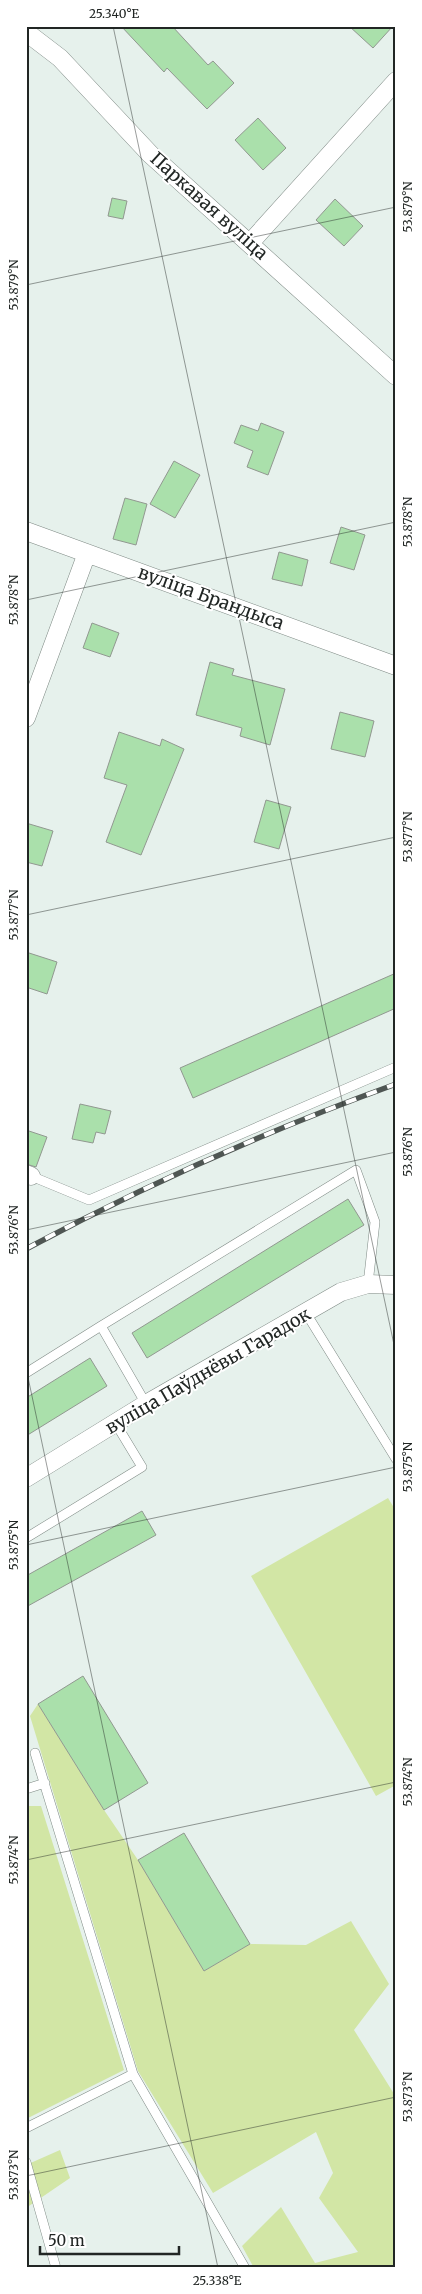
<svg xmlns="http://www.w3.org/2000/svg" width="422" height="2294" font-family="Merriweather,serif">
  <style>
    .green { fill: #d2e6a5 }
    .building { fill: #aae0ab; stroke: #919890 }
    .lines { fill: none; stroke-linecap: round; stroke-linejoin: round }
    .lane-casing { stroke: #7f8a85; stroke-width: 10 }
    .street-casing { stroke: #7f8a85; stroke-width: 19 }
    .lane { stroke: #fff; stroke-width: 9 }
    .street { stroke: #fff; stroke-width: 18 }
    .rail-casing { stroke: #4f5653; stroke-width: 5.5 }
    .rail { stroke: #fff; stroke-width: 4; stroke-dasharray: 11; stroke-linecap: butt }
    .ticks { fill: none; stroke: #212624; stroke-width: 1; stroke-opacity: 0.45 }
    .labels { text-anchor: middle; stroke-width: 4; stroke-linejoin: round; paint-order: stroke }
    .street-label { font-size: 18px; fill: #212624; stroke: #fff }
    .neatline { fill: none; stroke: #212624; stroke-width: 2 }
    .ticks-label { font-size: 12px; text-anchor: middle; fill: #212624 }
  </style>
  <rect width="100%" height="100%" fill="#e6f1ec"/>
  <path class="green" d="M388,1498l8,13v274l-20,11 -125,-220z
    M38,1704l66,106 34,50 66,111 46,-27 56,1 45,-24 38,63 -35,46 42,67v171h-142l-12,-22 39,-39 34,56 43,-11 -39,-54 14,-25 -17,-41 -103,61 -75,-122 -108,-355z
    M26,1806h15l83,264 -98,49z
    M60,2150l10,28 -44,30v-43z"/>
  <path class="building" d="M121,26h51l36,39 5,-4 21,22 -27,26 -40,-41 -3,4z
    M349,26h44l-20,22z
    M258,118l28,30 -23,22 -28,-30z
    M112,198l15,3 -4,18 -15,-3z
    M335,199l28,27 -19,20 -28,-26z
    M261,423l23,9 -16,43 -21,-8 6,-16 -19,-8 7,-18 17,6z
    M174,461l26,14 -25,43 -25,-14z
    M125,498l22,6 -11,41 -23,-6z
    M341,527l24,8 -11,35 -24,-7z
    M279,552l29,8 -6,26 -30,-7z
    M92,623l27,10 -9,24 -27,-9z
    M210,662l24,7 -2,6 53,14 -15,56 -30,-9 2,-8 -46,-13z
    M340,712l34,9 -9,36 -34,-8z
    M119,732l41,14 2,-7 22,10 -43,106 -35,-13 21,-57 -23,-7z
    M266,800l25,7 -12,42 -25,-7z
    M26,823l27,8 -11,35 -16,-4z
    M26,952l31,10 -10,32 -21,-7z
    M396,973v35l-203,90 -13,-30z
    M80,1104l31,7 -6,23 -9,-2 -3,11 -21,-4z
    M26,1130l21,7 -11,30 -10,-3z
    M348,1199l16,26 -217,133 -15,-25z
    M90,1358l17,28 -81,50v-38z
    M142,1511l14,24 -130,72v-31z
    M83,1676l65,107 -44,27 -66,-106z
    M184,1833l66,111 -46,27 -66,-111z"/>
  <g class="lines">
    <g class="lane-casing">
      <path id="lane" d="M31,1176l58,24 307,-133
        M306,1313l90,146
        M101,1326l255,-156 19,52 -7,62
        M26,1373l75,-47 45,78
        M26,1538l116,-71 -26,-43
        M35,1753l98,321 112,194
        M26,1789l19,-6
        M26,2128l107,-54
        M26,2162l30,106"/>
    </g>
    <g class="street-casing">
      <path id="street" d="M26,32l34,26 90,96 246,222
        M250,243l146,-162
        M26,531l370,135
        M26,718l61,-165
        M26,1174l5,2
        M26,1478l120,-74 195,-112 27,-8 28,1"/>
    </g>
    <use href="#lane" class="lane"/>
    <use href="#street" class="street"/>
    <g class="rail-casing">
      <path id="rail" d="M26,1249c119,-64 243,-119 370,-165"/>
    </g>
    <use href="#rail" class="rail"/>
  </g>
  <path class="ticks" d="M113,26l283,1328M26,285l370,-78M26,600l370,-78M26,915l370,-78M26,1230l370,-78M26,1368l192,900M26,1545l370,-78M26,1860l370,-78M26,2176l370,-79"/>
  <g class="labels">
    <g class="street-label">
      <text transform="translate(209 206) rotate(42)" y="6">Паркавая вуліца</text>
      <text transform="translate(211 598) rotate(20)" y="6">вуліца Брандыса</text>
      <text transform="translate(208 1371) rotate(-30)" y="6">вуліца Паўднёвы Гарадок</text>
    </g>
  </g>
  <rect width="422" height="2294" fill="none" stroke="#ffffff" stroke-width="55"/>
  <path d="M40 2246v8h139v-8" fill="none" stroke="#212624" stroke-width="2.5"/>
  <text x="48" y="2246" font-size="15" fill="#212624" stroke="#ffffff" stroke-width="4" paint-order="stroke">50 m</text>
  <rect x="28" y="28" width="366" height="2238" class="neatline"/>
  <g class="ticks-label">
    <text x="114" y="18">25.340°E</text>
    <text transform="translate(408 207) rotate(-90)" y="4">53.879°N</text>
    <text transform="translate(14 285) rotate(-90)" y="4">53.879°N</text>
    <text transform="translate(408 522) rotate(-90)" y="4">53.878°N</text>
    <text transform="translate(14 600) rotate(-90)" y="4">53.878°N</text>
    <text transform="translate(408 837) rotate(-90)" y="4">53.877°N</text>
    <text transform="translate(14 915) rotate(-90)" y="4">53.877°N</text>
    <text transform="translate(408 1152) rotate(-90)" y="4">53.876°N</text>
    <text transform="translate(14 1230) rotate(-90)" y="4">53.876°N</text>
    <text transform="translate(408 1467) rotate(-90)" y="4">53.875°N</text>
    <text transform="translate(14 1545) rotate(-90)" y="4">53.875°N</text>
    <text transform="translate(408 1782) rotate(-90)" y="4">53.874°N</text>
    <text transform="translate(14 1860) rotate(-90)" y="4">53.874°N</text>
    <text transform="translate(408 2097) rotate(-90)" y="4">53.873°N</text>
    <text transform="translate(14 2175) rotate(-90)" y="4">53.873°N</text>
    <text x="217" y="2285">25.338°E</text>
  </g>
</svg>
